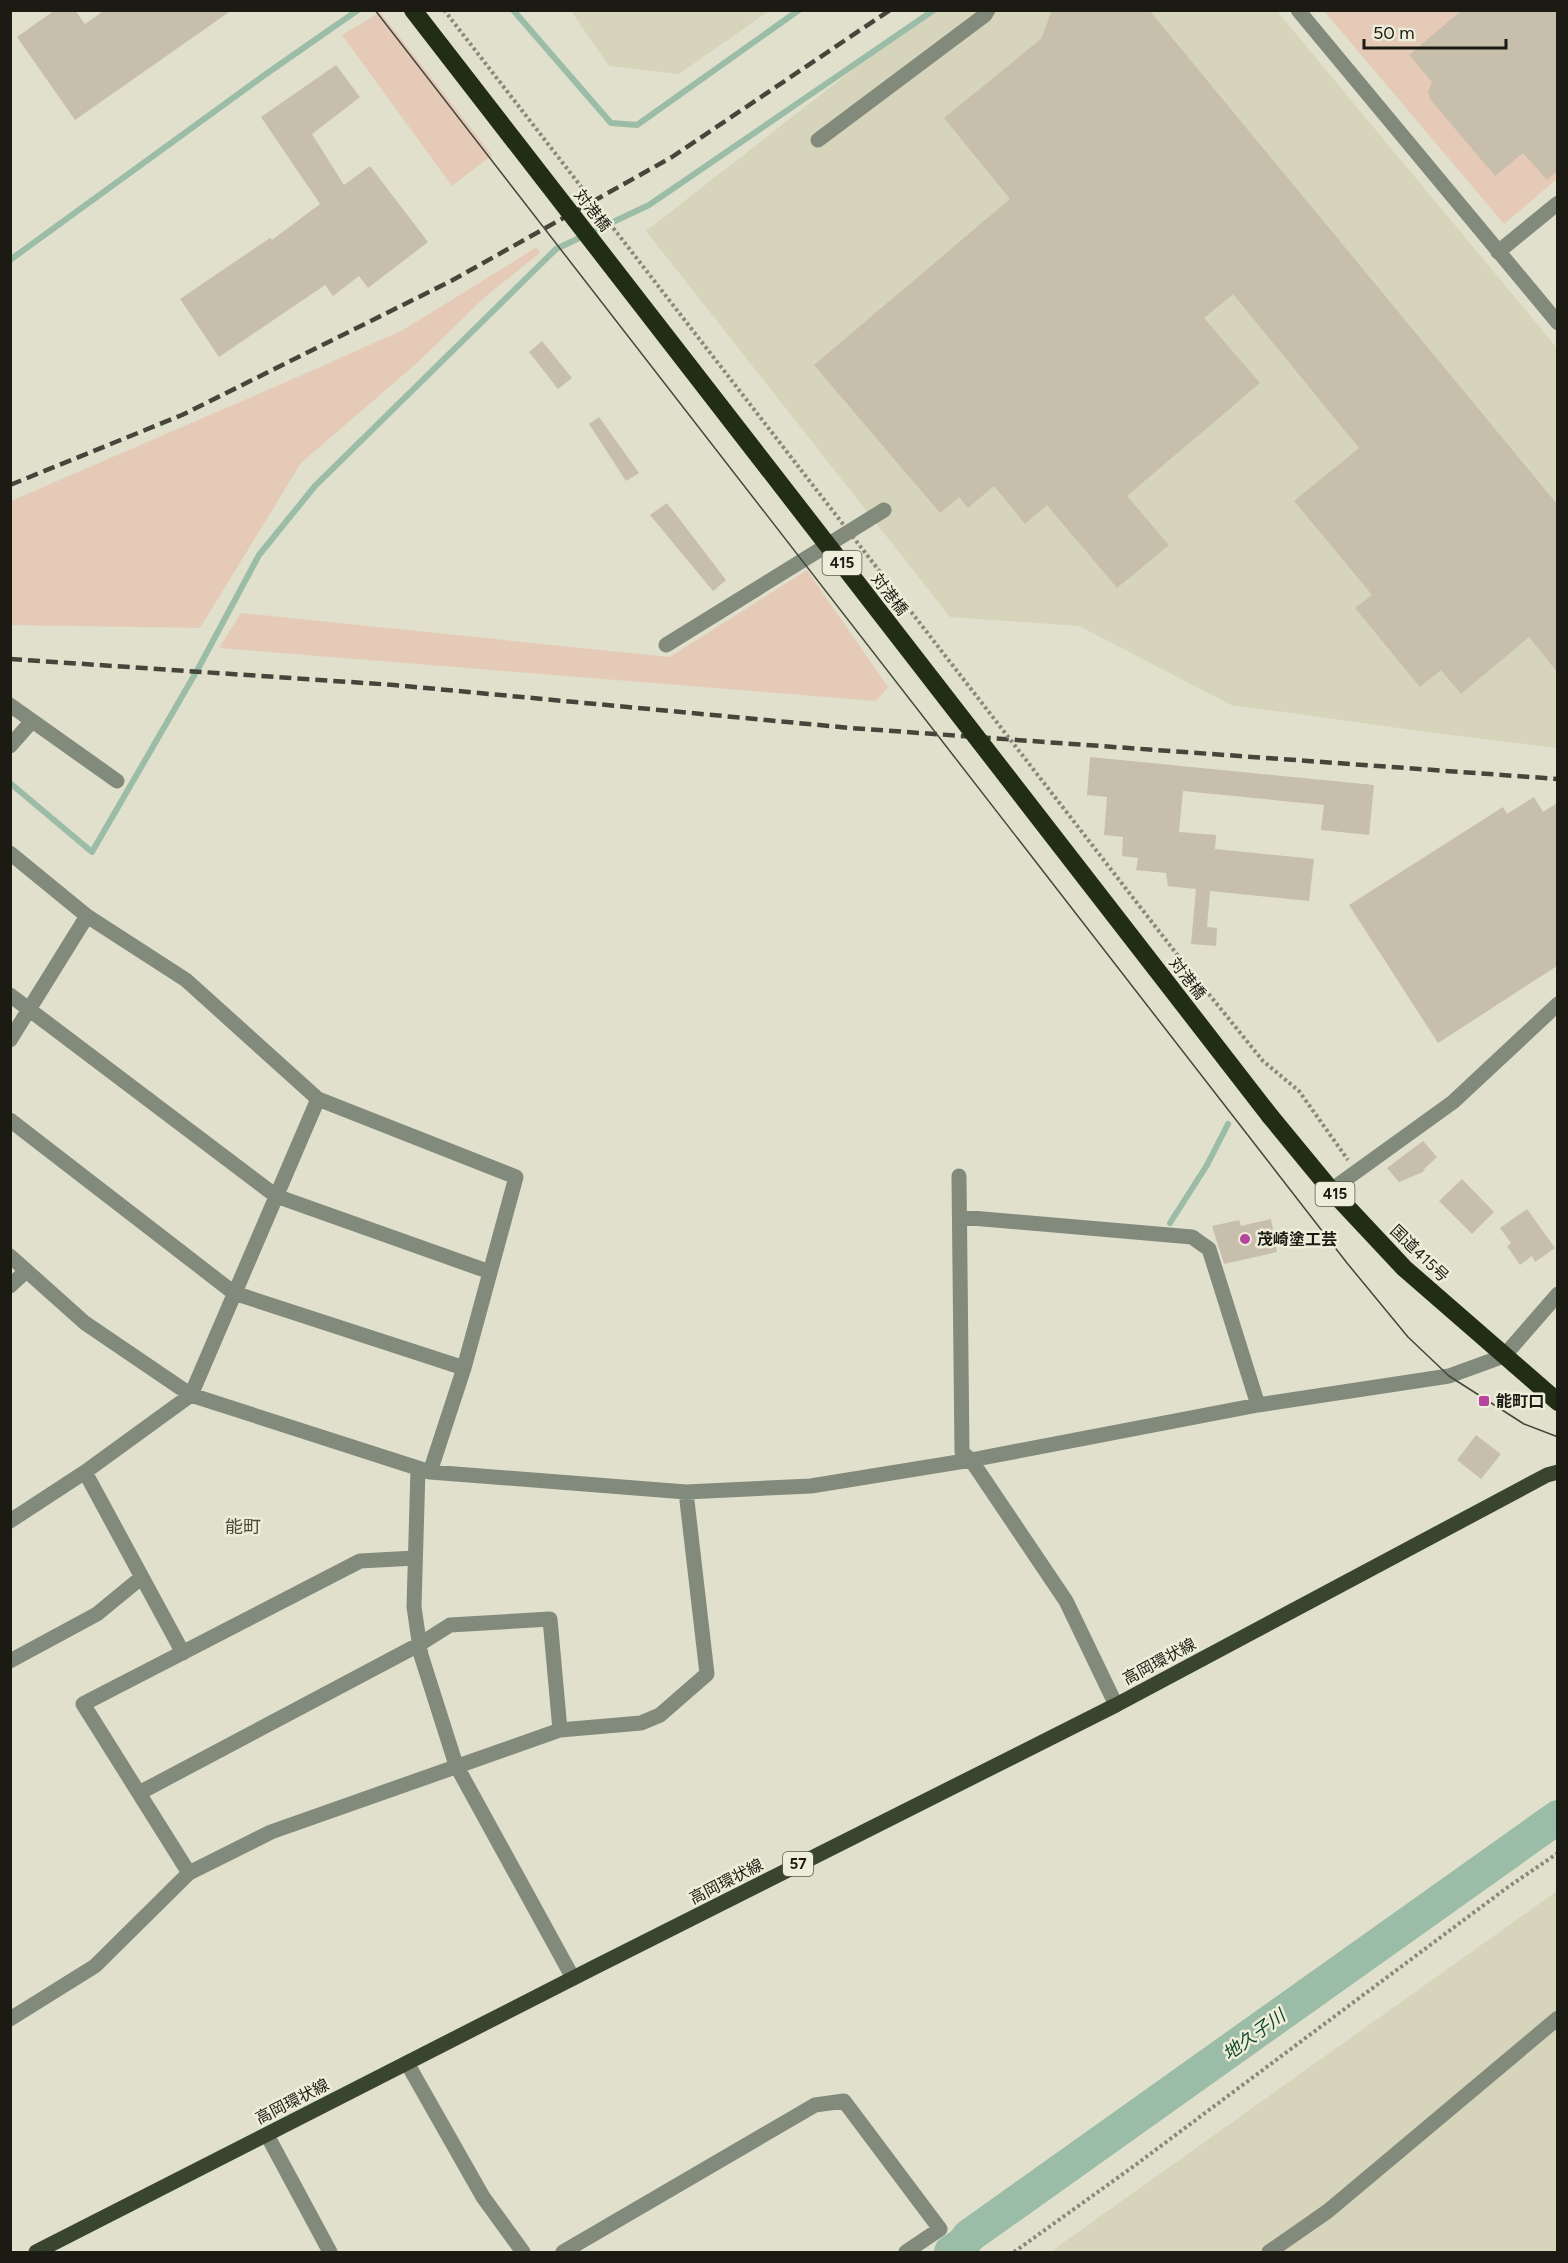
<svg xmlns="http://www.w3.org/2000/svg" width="1568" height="2263" font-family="Figtree,'Noto Sans JP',sans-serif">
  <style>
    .built { fill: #d6d5bb }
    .green { fill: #e6cab8 }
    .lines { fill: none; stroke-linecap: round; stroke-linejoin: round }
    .stream { stroke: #9bbca6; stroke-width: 6 }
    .river { stroke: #9bbca6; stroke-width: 34 }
    .building { fill: #c8beac }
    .path { stroke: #89897b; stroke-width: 4; stroke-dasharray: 3 3; stroke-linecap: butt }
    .minor { stroke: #828a7c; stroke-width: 15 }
    .major { stroke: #39452f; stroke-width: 15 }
    .highway { stroke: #212e15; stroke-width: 18 }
    .tram { stroke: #45453b; stroke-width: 1.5 }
    .rail { stroke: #45453b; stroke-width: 4.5; stroke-dasharray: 12 6; stroke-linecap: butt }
    .path-bridge { stroke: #89897b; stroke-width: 4; stroke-dasharray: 3 3; stroke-linecap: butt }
    .highway-bridge { stroke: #212e15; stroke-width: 18 }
    .poi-dot { fill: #b7449d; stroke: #ededd9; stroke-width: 2 }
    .labels { text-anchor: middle; stroke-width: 5; stroke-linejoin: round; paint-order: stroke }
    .shield { fill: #ededd9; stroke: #5a5a4f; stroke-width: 1.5 }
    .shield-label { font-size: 15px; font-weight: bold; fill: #1b1b14 }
    .street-label { font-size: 16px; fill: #1b1b14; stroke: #ededd9 }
    .poi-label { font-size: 16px; font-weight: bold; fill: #1b1b14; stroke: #ededd9; text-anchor: start }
    .neighbourhood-label { font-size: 18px; fill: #4c4b3a; stroke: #ededd9 }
    .water-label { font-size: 18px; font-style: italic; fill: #0c472a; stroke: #ededd9 }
  </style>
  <rect width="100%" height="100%" fill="#e0e0cc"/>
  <path class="built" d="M571,11h198l-90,63 -70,-8z
    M928,11h349l280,337v400l-130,-16 -196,-27 -152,-79 -129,-9 -304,-386z
    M1557,1891v361h-507z"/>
  <path class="green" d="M1324,11h233v168l-53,45z
    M380,12l112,143 -40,31 -110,-151z
    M537,247l3,6 -54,43 -69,67 -116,100 -101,165 -189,-3v-124l298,-129 94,-42z
    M807,570l81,117 -12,14 -657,-53 22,-35 429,44z"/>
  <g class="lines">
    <path class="stream" d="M513,10l98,113 26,2 162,-115
      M10,260l256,-186 92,-64
      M10,783l82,69 107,-185 60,-112 56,-69 241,-237 93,-44 285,-195
      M1170,1223l37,-58 21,-41"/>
    <path class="river" d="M951,2252l12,-8 6,-8 589,-419"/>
  </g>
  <path class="building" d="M55,10h20l10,14 20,-14h127l-157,110 -58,-83z
    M1052,10h97l408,494v168l-28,-35 -68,57 -20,-24 -21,17 -65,-79 17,-13 -78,-94 65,-53 -126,-154 -29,24 56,65 -133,113 42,49 -52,43 -70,-83 -22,19 -31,-38 -26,22 -9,-11 -19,16 -126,-148 196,-166 -66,-81 97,-79z
    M1462,10h95v161l-10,9 -24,-27 -28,23 -65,-77 -2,-7 4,-10 -23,-27z
    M336,65l24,32 -48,37 32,51 26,-19 58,76 -60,46 -9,-12 -26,20 -8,-11 -106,72 -39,-58 90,-61 2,2 48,-36 -59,-87z
    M542,341l30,37 -14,11 -29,-37z
    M599,417l40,56 -13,8 -37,-57z
    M667,503l59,77 -13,11 -63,-76z
    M1090,757l284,28 -5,50 -48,-5 3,-25 -141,-14 -4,41 37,3 -1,14 99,10 -5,42 -99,-10 -3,36 10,1 -1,18 -25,-2 5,-55 -28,-3 -2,-13 -30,-3 2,-12 -16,-2 1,-19 -19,-2 3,-38 -20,-2z
    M1534,797l9,15 14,-9v163l-119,77 -89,-138 154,-98 4,7z
    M1423,1141l14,16 -12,11 -2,4 -24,10 -12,-14z
    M1462,1179l32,33 -22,22 -33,-33z
    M1527,1209l28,39 -20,14 -3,-6 -12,9 -13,-19 4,-3 -11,-15z
    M1271,1219l6,33 -53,12 -12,-38 27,-6 2,6z
    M1476,1435l25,19 -20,25 -24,-19z"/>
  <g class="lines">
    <path class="path" d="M1186,966l77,95 36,30 49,69
      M1014,2252l120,-86 374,-279 50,-34"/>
    <path class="minor" d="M1298,10l260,313
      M818,140l167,-125 3,-5
      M1498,252l60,-49
      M666,645l218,-135
      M10,705l107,76
      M10,746l22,-25
      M10,853l77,63 99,64 132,119 198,78 -52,191 -34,104
      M10,995l266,201 214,76
      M10,1040l77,-124
      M10,1120l224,173 230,75
      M959,1176l3,276 9,8 95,141 50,104
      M1331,1190l122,-88 105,-98
      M960,1217l232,20 17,12 49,156
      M10,1256l75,67 106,72 239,77 256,20 125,-6 160,-26 287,-55 191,-29 55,-20 54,-62
      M10,1286l16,-15
      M418,1469l-4,138 7,48 35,110 117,213
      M85,1472l98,181
      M10,1521l75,-49 106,-77 127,-296
      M10,1661l87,-47 45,-37
      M139,1793l281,-149 30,-19 100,-6 10,111
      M189,1873l-106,-169 277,-143 55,-3
      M10,2019l85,-53 94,-93 82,-41 289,-102 81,-7 19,-8 47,-41 -21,-182
      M407,2063l76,134 40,55
      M267,2135l63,117
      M563,2252l252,-147 29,-4 96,128 -34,23
      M1269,2252l59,-41 230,-193"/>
    <path class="major" d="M36,2252l559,-285 521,-262 431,-230 11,-3"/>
    <path class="highway" d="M1270,1116l61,74 73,78 154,134"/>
    <path class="tram" d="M375,10l972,1253 61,74 41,39 75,48 34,13"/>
    <path class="rail" d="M10,485l172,-70 269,-134 221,-124 218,-147
      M10,659l384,26 457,43 707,51"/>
    <path class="path-bridge" d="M444,10l742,956"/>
    <path class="highway-bridge" d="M413,10l857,1106"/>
  </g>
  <g class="poi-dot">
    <circle cx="1245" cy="1239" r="6"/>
    <rect x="1478" y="1395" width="12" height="12" rx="3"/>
  </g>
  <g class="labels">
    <g class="shield">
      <rect x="822.5" y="551" width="39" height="24" rx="4.5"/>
      <rect x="1315.5" y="1182" width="39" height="24" rx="4.5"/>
      <rect x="783" y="1852" width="30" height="24" rx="4.5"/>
    </g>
    <g class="shield-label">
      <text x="842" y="568">415</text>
      <text x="1335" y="1199">415</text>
      <text x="798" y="1869">57</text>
    </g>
    <g class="street-label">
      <text transform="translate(593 210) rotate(52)" y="6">対港橋</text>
      <text transform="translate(890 594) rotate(52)" y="6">対港橋</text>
      <text transform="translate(1188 978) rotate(52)" y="6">対港橋</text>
      <text transform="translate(1420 1253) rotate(44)" y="6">国道415号</text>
      <text transform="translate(1159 1661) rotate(-28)" y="6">高岡環状線</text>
      <text transform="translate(726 1881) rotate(-27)" y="6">高岡環状線</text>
      <text transform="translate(292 2101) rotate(-27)" y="6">高岡環状線</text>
    </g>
    <g class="poi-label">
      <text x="1257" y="1245">茂崎塗工芸</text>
      <text x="1496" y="1407">能町口</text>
    </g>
    <g class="neighbourhood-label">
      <text x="243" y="1533">能町</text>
    </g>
    <g class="water-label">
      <text transform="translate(1254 2035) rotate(-36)" y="6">地久子川</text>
    </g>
  </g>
  <rect width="1568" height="2263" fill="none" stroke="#1b1b14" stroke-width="24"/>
  <path d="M1364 39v9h142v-9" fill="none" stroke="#1b1b14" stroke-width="3"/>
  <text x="1373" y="39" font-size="18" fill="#1b1b14" stroke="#ededd9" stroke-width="4.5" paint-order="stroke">50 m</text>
</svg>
